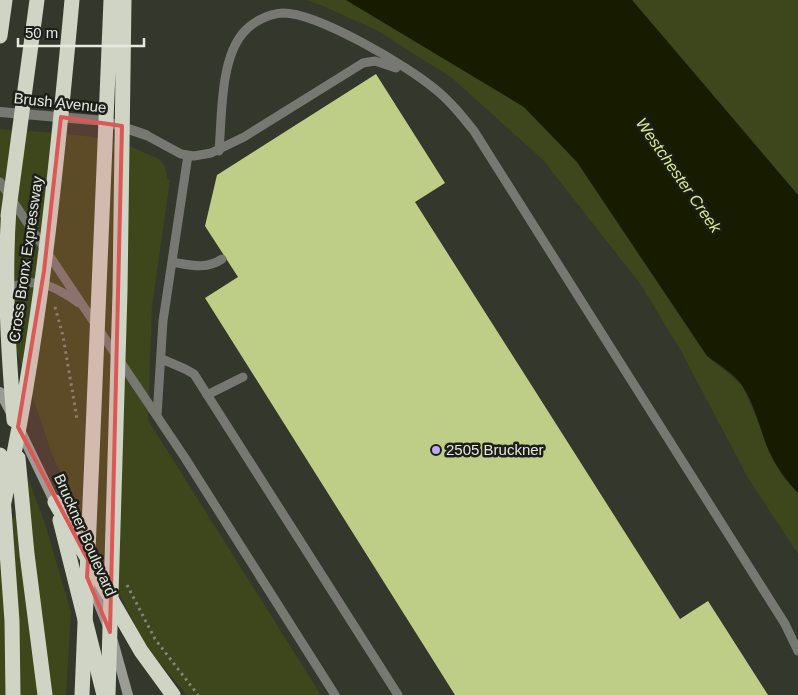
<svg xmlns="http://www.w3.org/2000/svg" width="798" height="695" font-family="Arial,sans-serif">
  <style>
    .green { fill: #3e461b }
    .water { fill: #171c00 }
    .building { fill: #bfce87 }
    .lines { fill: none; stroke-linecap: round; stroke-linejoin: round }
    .path { stroke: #82847a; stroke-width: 3; stroke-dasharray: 2.5 4; stroke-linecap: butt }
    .service { stroke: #777872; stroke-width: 9 }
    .minor { stroke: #777872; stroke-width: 10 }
    .secondary { stroke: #9b9d94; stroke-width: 10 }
    .motorway { stroke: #d0d4c5; stroke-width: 15 }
    .motorway-bridge { stroke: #d0d4c5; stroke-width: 15 }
    .marked { fill: #da5856; fill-opacity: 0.2; stroke: #da5856; stroke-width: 4; stroke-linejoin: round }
    .poi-dot { fill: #bfa8f4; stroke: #1c1e18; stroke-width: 2 }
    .labels { text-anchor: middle; stroke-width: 5; stroke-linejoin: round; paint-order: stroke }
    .street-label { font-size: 15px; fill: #e6e8e0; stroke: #1c1e18 }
    .poi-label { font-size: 15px; fill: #e6e8e0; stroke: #1c1e18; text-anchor: start }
    .water-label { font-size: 16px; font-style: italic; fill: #d9eb8a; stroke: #1c1e18 }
  </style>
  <rect width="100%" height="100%" fill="#34372b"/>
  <path class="green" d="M306,0h40l178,107 53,55 130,194 35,29 41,92 15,16v61l-50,-76 -67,-127 -40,-66 -98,-125 -91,-82 -74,-47 -55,-25z
    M632,0h166v195z
    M0,129c40,4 84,3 123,15 12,4 24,10 36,15 6,6 8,12 8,20l3,1 -18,126 -4,114 173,275h-134l-43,-51 -91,-187 -53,-155z
    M10,428l36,99 25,85 -5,83h-66v-156l24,-39z"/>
  <path class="water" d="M346,0h286l166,195v298c-13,-14 -25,-30 -32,-49 -7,-19 -12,-40 -23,-57 -8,-13 -24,-22 -36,-31l-130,-194 -53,-55z"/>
  <path class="building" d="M376,74l69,109 -30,19 265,417 28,-18 60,94h-313l-250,-397 33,-21 -33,-51 12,-51z"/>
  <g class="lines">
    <path class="path" d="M55,307l8,29 14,83
      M127,585l28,54 43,56"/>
    <path class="service" d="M146,135l35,19 13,2 17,-3 33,-16 119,-74 12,-2 21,7
      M219,151c3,-35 1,-91 24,-118 9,-11 25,-19 40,-20 35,0 125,53 152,76 15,12 27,27 39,42l311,493 13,27
      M0,182l185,276 150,237
      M172,262c18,3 34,8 50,-3
      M4,292c27,-19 51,-6 75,11
      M162,359l23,10 9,5 204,321
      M207,395l36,-18
      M157,416l6,-95 25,-166"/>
    <path class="minor" d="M0,112l105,9 41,14"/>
    <path class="secondary" d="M0,392l11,21
      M19,428l38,79
      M89,580l18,44
      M113,641l15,54"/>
    <path class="motorway" d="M0,36l5,-36
      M0,455l12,166 1,74
      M55,502l86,149 32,44
      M60,520l44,175"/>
    <path class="motorway-bridge" d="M9,208c-5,71 -1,141 5,212
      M8,216l29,-216
      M18,458l9,96 18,141
      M0,520c39,-171 56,-346 72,-520
      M82,695l29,-695
      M108,695l12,-403 4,-292"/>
  </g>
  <path class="marked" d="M61,117l61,9 -12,506 -23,-55 1,-17 -70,-133 26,-156z"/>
  <circle class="poi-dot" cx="436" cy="450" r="5"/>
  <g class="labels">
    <g class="street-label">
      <text transform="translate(60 103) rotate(6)" y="5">Brush Avenue</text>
      <text transform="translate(26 259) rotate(-82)" y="5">Cross Bronx Expressway</text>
      <text transform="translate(85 535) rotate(66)" y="5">Bruckner Boulevard</text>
    </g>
    <g class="poi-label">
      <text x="446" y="455">2505 Bruckner</text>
    </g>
    <g class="water-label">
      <text transform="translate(679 175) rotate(55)" y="6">Westchester Creek</text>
    </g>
  </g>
  <path d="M18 38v8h126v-8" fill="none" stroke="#e6e8e0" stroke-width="2.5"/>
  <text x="25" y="38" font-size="15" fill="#e6e8e0" stroke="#1c1e18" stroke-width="4" paint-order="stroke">50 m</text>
</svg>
